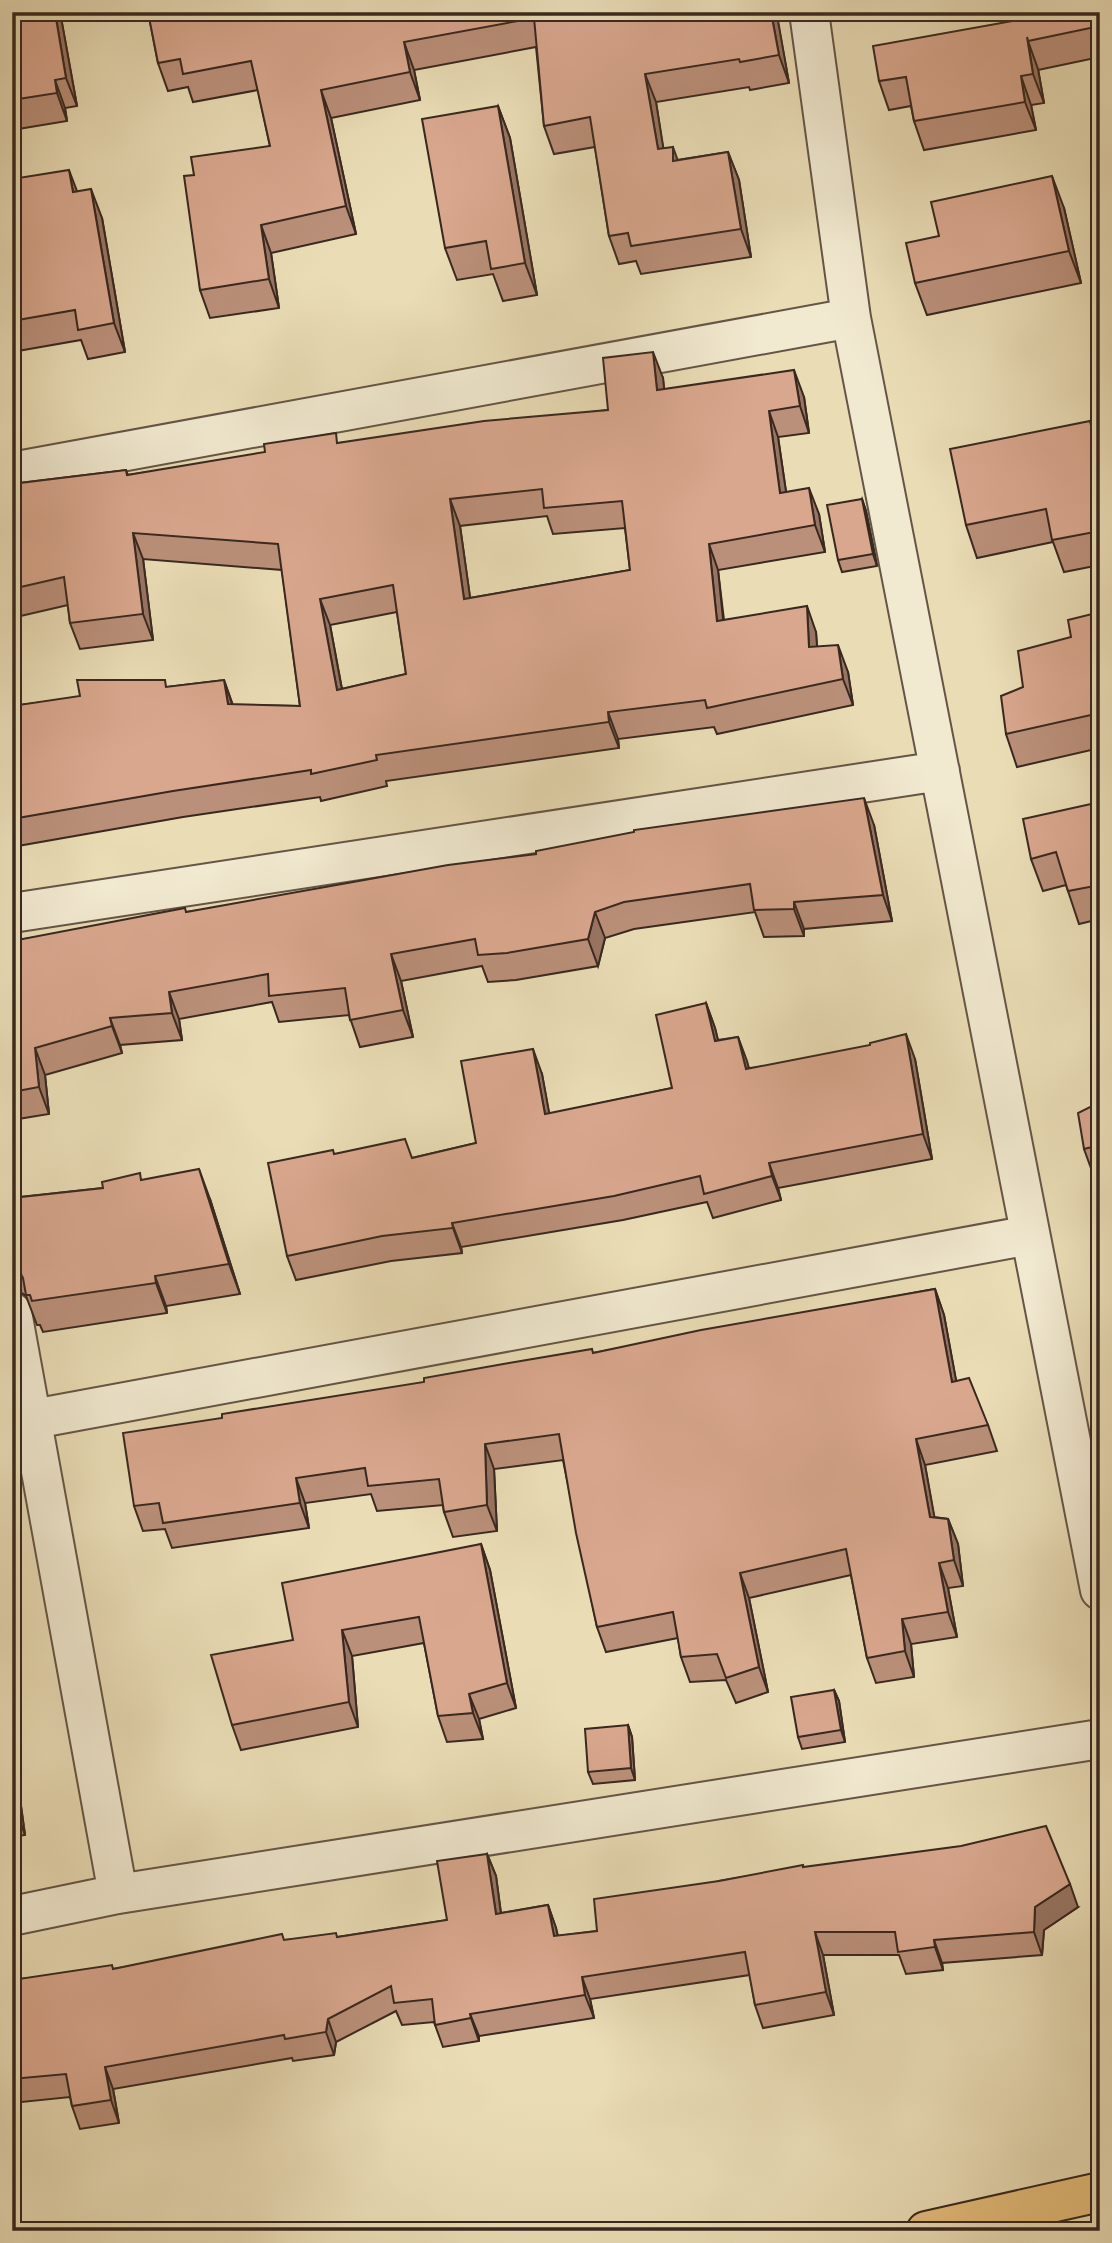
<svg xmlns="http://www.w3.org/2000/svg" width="1112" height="2243" font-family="'Gentium Book Plus',serif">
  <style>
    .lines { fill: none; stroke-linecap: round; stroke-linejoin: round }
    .minor-casing { stroke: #655546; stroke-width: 42 }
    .major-casing { stroke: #392820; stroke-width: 42 }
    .minor { stroke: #f1e9d0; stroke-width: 38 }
    .major { stroke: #e5be7b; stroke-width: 38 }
    .wall { fill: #bb907a; stroke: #392820; stroke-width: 2; fill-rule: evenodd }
    .shaded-wall { fill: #987563; stroke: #392820; stroke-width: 2 }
    .building { fill: #d9a78e; stroke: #392820; stroke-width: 2; fill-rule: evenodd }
  </style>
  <rect width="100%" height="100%" fill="#eaddb6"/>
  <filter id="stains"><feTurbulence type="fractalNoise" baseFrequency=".00286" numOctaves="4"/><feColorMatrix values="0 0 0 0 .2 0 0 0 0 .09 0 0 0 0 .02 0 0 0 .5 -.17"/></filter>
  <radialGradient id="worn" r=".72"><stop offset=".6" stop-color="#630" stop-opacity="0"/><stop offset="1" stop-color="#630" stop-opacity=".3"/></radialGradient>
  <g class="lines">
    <g class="minor-casing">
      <path id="minor" d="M809,12l42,306 249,1272
        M12,472l839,-154
        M12,913l928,-142
        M12,1312l106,582
        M12,1423l1018,-188
        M12,1916l106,-22 982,-155"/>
    </g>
    <g class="major-casing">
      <path id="major" d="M926,2231l174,-39"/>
    </g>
    <use href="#minor" class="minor"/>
    <use href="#major" class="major"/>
  </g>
  <path class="wall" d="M12,12h48l17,94 -12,2 2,13 -55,9z
    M148,12h628l13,71 -39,7 -1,-3 -93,15 7,46 14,12 51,-8 11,28 12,77 -110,17 -5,-13 -17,3 -10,-28 -14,-89 -41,7 -10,-28 -8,-79 -122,23 6,30 -89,18 25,116 -85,19 8,55 -69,10 -10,-28 -6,-115 76,-29 -12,-56 -65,12 -5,-15 -20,4 -10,-28z
    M1100,12v45l-62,13v-1l6,34 -13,2 5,25 -112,20 -10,-29 -3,-15 -22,4 -10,-29z
    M498,106l12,32 27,157 -34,6 -10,-27 -36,6 -12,-32z
    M77,192l25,26 23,134 -37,7 -7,-19 -69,12v-130l6,-1z
    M1064,208l17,75 -154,32 -12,-32z
    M663,378l1,11 140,8 5,36 -31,4 8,55 33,22 6,38 -107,18 6,50 92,12 1,15 31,25 5,33 -136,29 -3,-7 -96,12 1,9 -233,33 1,5 -66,15 -1,-4 -137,20 -171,30v-141l212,-26 9,25 67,1 -18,-136 -139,-11 10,81 -73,9 -10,-26 -2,-18 -56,13v-134l114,-14 2,5 212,-32 268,-33zM547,516l6,18 72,-6 5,42 -160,28 -10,-72zM397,612l9,62 -64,15 -12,-64z
    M1090,421l5,14 5,-1v131l-36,7 -11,-30 -76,16 -11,-33z
    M862,499l4,12 11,55 -35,6 -4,-12z
    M1100,612v136l-83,19 -11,-33 17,-47 48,-50z
    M1100,802v117l-21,5 -13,-39 -23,6 -12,-32z
    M874,825l18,96 -88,8v7l-40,1 -9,-25 -121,17 -29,9 -7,28 -82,14 -28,2 -6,-16 -81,15 12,56 -53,10 -11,-32 -70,7 -7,-20 -93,17 3,21 -62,5 2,8 -77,22 4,39 -37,6v-179l174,-29z
    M706,1003l9,25 3,12 20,-3 11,31 166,-9 17,100 -154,29 3,12 -68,18 -6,-16 -84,18 -162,27 1,6 -71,8 -95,19 -9,-24 47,-102 78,4 64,-15 66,-69 7,40 123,-26z
    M1100,1102v79l-4,1 -12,-33z
    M143,1180l67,19 30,95 -74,12 1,7 -124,19 -3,-7h-3l-11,-29 -6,-4 -8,-1v-93l91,-10z
    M935,1289l9,26 12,66 32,44 9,26 -72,14 9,52 14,2 10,25 5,42 -15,2 9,49 -46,7 3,33 -38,6 -9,-25 -16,-83 -102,23 19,94 -32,11 -10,-23 -36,2 -9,-25 -3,-19 -72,14 -9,-25 -34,-167 -69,9 3,62 -44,6 -9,-25 -1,-7 -66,6 -6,-17 -66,9 4,25 -137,20 -7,-19 -22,2 -9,-25 88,-88 371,-65z
    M481,1544l9,26 26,138 -37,11 4,20 -36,3 -9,-26 -14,-73 -72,13 6,71 -117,23 -9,-25 61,-85z
    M834,1690l5,11 6,41 -43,7 -4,-12z
    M628,1725l4,12 3,43 -42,4 -5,-12z
    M12,1741l13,94 -13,2z
    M487,1854l9,22 5,37 47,-8 8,23 2,8 39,-5 122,-50 84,-14 275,40 -34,23 -2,25 -100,8 1,7 -37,4 -7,-19h-76l11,60 -71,13 -8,-23 -5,-30 -160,24 4,19 -115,18v5l-36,6 -9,-25 -32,3 -6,-14 -60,31 -2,13 -41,6 -1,-3 -179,31 6,34 -39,6 -8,-23 -2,-9 -58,6v-123l101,-11 171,-29 54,-3 109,-17z"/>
  <path class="shaded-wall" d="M55,12h5l17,94 -11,-28z
    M771,12h5l1,3 12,68 -10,-28z
    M1028,41l10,28 6,34 -11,-29z
    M404,42l10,28 6,30 -10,-28z
    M645,74l11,28 12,75 -10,-28z
    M1021,76l10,29 5,25 -11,-28z
    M55,80l10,28 2,13 -10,-28z
    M321,90l10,28 25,116 -10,-28z
    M498,106l12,32 27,157 -12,-32z
    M673,147l10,28 -10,-14z
    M728,152l11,28 12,77 -10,-28z
    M69,170l11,29 -7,-7z
    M1052,176l12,32 17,75 -12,-32z
    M91,189l11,29 23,134 -11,-29z
    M261,225l10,28 8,55 -10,-29z
    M653,352l10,26 4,39 -10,-27z
    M794,370l10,27 5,36 -9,-27z
    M769,411l9,26 12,82 -10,-26z
    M809,488l10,26 6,38 -10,-27z
    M450,499l10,27 14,99 -10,-26z
    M862,499l4,12 11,55 -4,-12z
    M133,533l10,26 10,81 -10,-26z
    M709,544l9,26 8,78 -9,-27z
    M320,599l10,26 17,92 -10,-27z
    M807,606l9,26 3,42 -10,-27z
    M838,645l10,27 5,33 -10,-26z
    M224,680l9,27 -5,-3z
    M608,712l10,27 1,9 -10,-26z
    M864,798l10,27 18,96 -9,-26z
    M794,902l10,27v7l-10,-27z
    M595,912l10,26 -7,28 -10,-27z
    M391,954l10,27 12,56 -10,-27z
    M169,992l10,27 3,21 -10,-27z
    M706,1003l9,25 9,38 -9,-25z
    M110,1018l10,27 2,8 -10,-27z
    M906,1034l9,25 17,100 -9,-25z
    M738,1037l9,24 8,33 -9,-25z
    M35,1048l10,27 4,39 -10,-27z
    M533,1049l9,25 12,65 -9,-25z
    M769,1163l9,25 3,12 -9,-24z
    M199,1169l11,30 30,95 -11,-30z
    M452,1223l9,24 1,6 -9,-25z
    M155,1276l11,30 1,7 -11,-30z
    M935,1289l9,26 17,92 -9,-25z
    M916,1439l9,26 14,77 -9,-25z
    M485,1444l9,25 3,62 -10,-26z
    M296,1478l9,25 4,25 -9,-25z
    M948,1519l10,25 5,42 -9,-26z
    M481,1544l9,26 26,138 -9,-25z
    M939,1563l9,25 9,49 -9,-25z
    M740,1573l9,25 19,94 -9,-25z
    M902,1619l9,25 3,33 -9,-26z
    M342,1630l10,26 6,71 -9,-25z
    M834,1690l5,11 6,41 -4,-12z
    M469,1694l10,25 4,20 -10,-26z
    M628,1725l4,12 3,43 -4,-12z
    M12,1741l13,94 -12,-32z
    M487,1854l9,22 8,61 -8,-23z
    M1070,1884l8,23 -34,23 -2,25 -8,-23 1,-25z
    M548,1905l8,23 6,31 -8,-23z
    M815,1932l8,23 11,60 -8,-23z
    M934,1940l8,23 1,7 -8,-23z
    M582,1977l8,22 4,19 -9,-23z
    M470,2014l9,22v5l-8,-23z
    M328,2019l8,23 -2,13 -8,-23z
    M105,2067l8,22 6,34 -8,-23z"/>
  <path class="building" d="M12,12h43l11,66 -11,2 2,13 -45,7z
    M148,12h623l8,43 -39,7 -1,-3 -94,15 13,75 15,-2v14l55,-9 13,77 -110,17 -3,-13 -19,3 -19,-119 -46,9 -10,-108 -130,24 6,30 -89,18 25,116 -85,19 8,54 -69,11 -16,-114 10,-1 -3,-18 79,-11 -19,-85 -68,13 -3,-15 -22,4z
    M1022,12h78v14l-72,15 -1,-4 6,37 -12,2 4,26 -111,19 -8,-44 -27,4 -6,-35 150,-27z
    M498,106l27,157 -34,6 -5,-28 -41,7 -23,-129z
    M69,170l4,22 18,-3 23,134 -36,7 -3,-20 -63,11v-99l6,-1 -6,-30v-12z
    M1052,176l17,75 -154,32 -9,-40 33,-7 -8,-34z
    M653,352l4,38 137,-20 6,36 -31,5 11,82 29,-5 6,37 -106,19 8,77 90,-15 2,41 29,-2 5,34 -136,29 -2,-8 -97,12 1,10 -233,33 1,5 -66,14v-4l-138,21 -161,28v-113l68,-10 -3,-16h88l1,7 58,-7 4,24 72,2 -22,-162 -145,-11 10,81 -73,9 -6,-46 -52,12v-105l114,-14 1,5 138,-23 -1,-8 72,-11 1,10 147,-22 124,-11 -5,-52zM542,489l2,19 78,-7 8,69 -166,29 -14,-100zM393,585l13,89 -69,16 -17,-91z
    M1090,421l3,14 7,-1v97l-48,9 -6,-31 -80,16 -16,-76z
    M862,499l11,55 -35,6 -11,-55z
    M1100,612v101l-94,21 -5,-38 22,-9 -5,-36 53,-14 -3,-17z
    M864,798l19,97 -89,7v7l-40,1 -4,-26 -126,18 -29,10 -7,27 -81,14 -29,2 -3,-16 -84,15 12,56 -53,10 -5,-32 -76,8 -1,-22 -99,18 3,21 -62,5 2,8 -77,22 4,39 -27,5v-151l173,-33 1,4 262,-47 88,-11v-3l98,-19v-2z
    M1100,802v83l-32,6 -12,-39 -25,7 -8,-40z
    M706,1003l9,38 23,-4 8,32 124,-24v-2l36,-9 17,100 -154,29 3,13 -68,18 -4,-18 -86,20 -162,27 1,5 -71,8 -95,20 -19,-93 65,-13 1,4 71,-15 7,19 64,-15 -15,-82 72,-12 12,65 127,-26 -16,-73z
    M1100,1102v43l-16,4 -6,-36z
    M199,1169l30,95 -74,12 1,7 -124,18 -2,-6h-4l-3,-17 -5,-10 -6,-4v-66l91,-10 -1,-6 38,-9 1,7z
    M935,1289l17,93 17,-4 19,47 -72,14 14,78 18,2 6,41 -15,3 9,49 -46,7 3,32 -38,7 -21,-109 -106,24 19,94 -33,11 -9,-24 -36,3 -8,-45 -76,15 -21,-94 -17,-99 -74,10 2,61 -43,7 -5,-33 -71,7 -3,-18 -69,10 4,25 -137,20 -4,-20 -25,3 -11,-73 99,-15v-4l202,-32v-4l85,-15 83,-14 1,4 108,-23z
    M481,1544l26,139 -38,11 4,19 -35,3 -19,-99 -77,13 7,72 -117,23 -21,-70 82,-15 -11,-57z
    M834,1690l7,40 -43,7 -7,-40z
    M628,1725l3,43 -43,4 -3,-43z
    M1046,1826l24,58 -35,23 -1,25 -100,8 1,7 -37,5 -3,-20h-80l11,60 -71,13 -10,-53 -163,25 3,18 -115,19 1,4 -36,7 -3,-26 -38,4 -3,-17 -63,33 -2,13 -41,7 -1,-4 -179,32 6,33 -39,6 -6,-32 -54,5v-99l100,-15 1,4 169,-35 2,6 52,-7 1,4 110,-17 -10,-59 50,-7 9,60 52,-9 6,31 43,-5 -3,-32 125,-18 84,-16v2l158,-21z"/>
  <rect width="1112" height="2243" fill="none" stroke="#eaddb6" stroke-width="42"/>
  <rect x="14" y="14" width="1084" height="2215" fill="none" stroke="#392820" stroke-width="3.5"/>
  <rect x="21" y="21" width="1070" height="2201" fill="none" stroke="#392820" stroke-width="2"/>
  <rect width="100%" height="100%" filter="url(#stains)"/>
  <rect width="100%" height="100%" fill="url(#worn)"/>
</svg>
